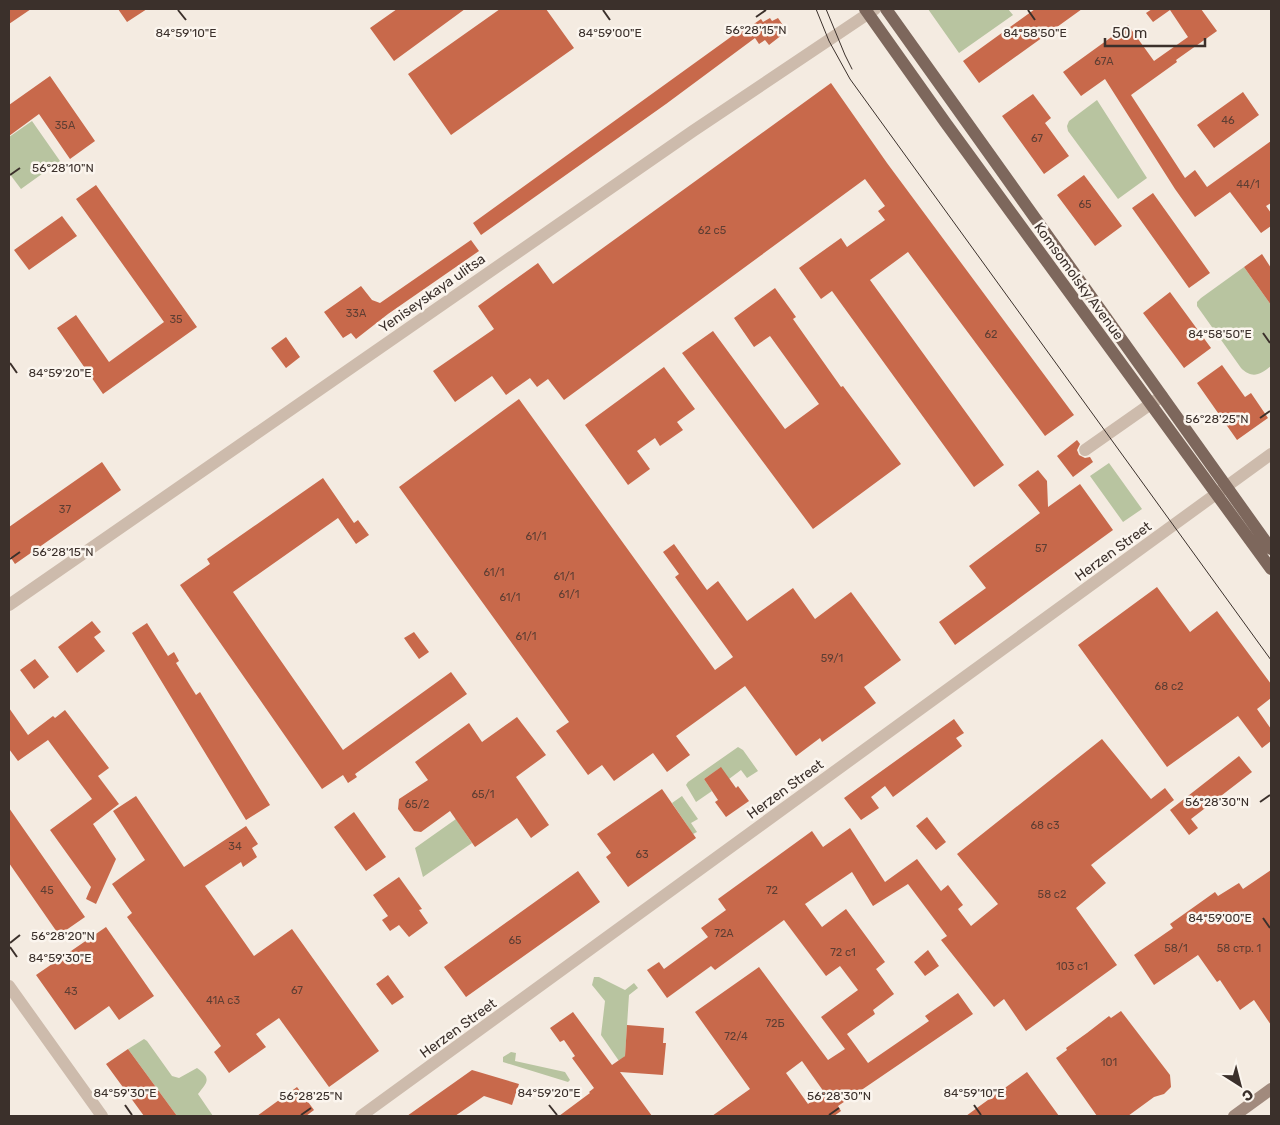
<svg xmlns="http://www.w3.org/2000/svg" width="1280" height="1125" font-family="Rubik,sans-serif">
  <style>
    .green { fill: #b8c4a0 }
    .building { fill: #c8694b; fill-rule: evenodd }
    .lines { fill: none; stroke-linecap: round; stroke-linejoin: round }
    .minor { stroke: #cdbbac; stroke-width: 12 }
    .tertiary { stroke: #cdbbac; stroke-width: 12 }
    .secondary { stroke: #a18a7d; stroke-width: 12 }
    .primary { stroke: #7d675c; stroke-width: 12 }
    .tram { stroke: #3b302b; stroke-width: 1 }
    .ticks { fill: none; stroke: #3b302b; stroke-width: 2 }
    .labels { text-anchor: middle; stroke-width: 5; stroke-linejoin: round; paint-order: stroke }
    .number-label { font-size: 11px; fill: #5e3e33 }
    .street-label { font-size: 14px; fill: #3b302b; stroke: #fbf5ee }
    .ticks-label { font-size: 12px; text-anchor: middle; fill: #3b302b; stroke: #fbf5ee; stroke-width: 5; stroke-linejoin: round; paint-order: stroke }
  </style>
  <rect width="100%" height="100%" fill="#f4ebe1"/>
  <path class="green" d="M928,9h80l5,6 -54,38z
    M1097,100l50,78 -29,21 -50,-68 -1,-5 2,-5z
    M32,121l28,40 -39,28 -12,-16v-36z
    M1244,267l27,38v61c-11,9 -19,13 -30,2l-44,-62v-4l4,-4z
    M1109,463l33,46 -19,13 -33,-46z
    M738,747l5,3 15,21 -11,7 -6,-8 -12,9 -9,-11 -16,11 8,12 -16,11 -10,-17 2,-3z
    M682,796l16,23 -7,4 6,9 -4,2 -21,-31z
    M456,819l16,24 -49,34 -8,-29z
    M594,977h5l26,13 9,-7 4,5 -9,7 -4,61 -6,5 -18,-26 4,-34 -13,-16z
    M144,1039l3,2 25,35 7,2 18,-10c16,11 9,15 1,26l15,22h-36l-49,-67z
    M511,1052l5,1 -1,8 50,11 5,8 -2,2 -65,-20v-5z"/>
  <path class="building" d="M9,9h22l-22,15z
    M118,9h29l-20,13z
    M397,9h68l-71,52 -24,-33z
    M500,9h46l28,39 -123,87 -43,-61z
    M1035,9h47l-103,74 -16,-22z
    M1152,9h49l16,22 -41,29 1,2 -46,33 54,83 10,-8 12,17 64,-46v62l-5,3 5,7v13l-10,7 -31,-41 -35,25 -20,-28 -70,-110 -24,17 -18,-24 65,-47 26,36 34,-24 -18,-27 -17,12 -7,-9z
    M770,18l2,3 6,-3 9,13 -18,14 -4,-5 -6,4 -4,-6 -89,66 -185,131 -8,-12 273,-197 2,2 13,-9 2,3z
    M50,76l45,65 -25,18 -31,-45 -30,22v-31z
    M831,83l56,80 187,252 -29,21 -137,-184 -38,28 134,185 -30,22 -142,-196 -11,8 -22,-31 42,-30 6,9 38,-27 -7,-9 7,-5 -20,-27 -301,221 -16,-21 -11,8 -7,-9 -24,17 -14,-19 -37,26 -22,-31 61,-42 -16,-23 60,-43 15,21z
    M1243,92l16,23 -45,33 -17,-23z
    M1033,94l18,24 -6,5 24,33 -25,18 -42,-58z
    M1084,175l38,51 -27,20 -38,-51z
    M96,185l101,142 -94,67 -46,-66 19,-13 33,47 55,-40 -88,-123z
    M1153,193l57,80 -21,15 -57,-80z
    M62,216l15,20 -48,34 -15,-20z
    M471,240l8,11 -91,63 -32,25 -5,-6 -8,5 -19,-26 37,-26 11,14 8,3z
    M1262,254l9,14v37l-27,-38z
    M775,288l21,29 -3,2 48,68 2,-1 58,78 -88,65 -131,-176 31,-22 72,98 34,-25 -49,-68 -16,11 -20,-29z
    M1170,292l41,56 -27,20 -41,-55z
    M286,337l14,20 -14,11 -15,-20z
    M1222,365l23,32 6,-4 17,25 -31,22 -40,-57z
    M664,367l31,42 -18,13 6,8 -23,16 -5,-8 -18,13 13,18 -22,16 -43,-60z
    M519,399l196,271 18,-13 -58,-80 4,-3 -16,-22 11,-8 33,46 11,-9 29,40 46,-33 22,31 36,-27 50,68 -37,27 12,16 -54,39 -2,-4 -24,18 -51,-70 -69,50 14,19 -23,17 -14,-19 -39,28 -12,-16 -14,10 -32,-44 13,-9 -170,-235z
    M1077,440l3,4 -3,6 2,5 6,3 5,-1 3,5 -20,15 -16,-21z
    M102,462l19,28 -106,74 -6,-9v-28z
    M1038,470l9,11 1,26 32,-23 33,46 -158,115 -16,-23 47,-34 -17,-22 71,-53 -22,-28z
    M323,478l31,45 4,-3 11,15 -13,9 -18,-26 -105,74 110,158 108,-78 16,22 -112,80 2,3 -9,6 -5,-8 -21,14 -142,-204 30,-21 -3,-5z
    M1157,587l33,45 27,-21 54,73v14l-14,11 14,20v12l-9,7 -24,-32 -71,51 -89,-122z
    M92,621l9,11 -7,5 11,14 -28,22 -19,-26z
    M147,623l21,33 6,-4 5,9 -3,2 20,32 4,-3 70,113 -24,15 -114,-187z
    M414,632l15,20 -10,7 -15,-21z
    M35,659l14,18 -15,12 -14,-19z
    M9,708l19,27 25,-19 2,2 10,-8 44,58 -11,8 21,28 -26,20 23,35 -20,45 -10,-5 5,-12 -41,-57 42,-31 -44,-59 -30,21 -9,-12z
    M517,717l29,38 -30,22 33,48 -18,13 -14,-20 -42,29 -25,-36 -29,21 -7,-1 -16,-22 1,-10 29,-19 -13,-18 54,-39 13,19z
    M954,719l10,14 -8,5 6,8 -69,51 -8,-11 -14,11 8,11 -18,12 -17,-22z
    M1102,739l49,60 14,-11 9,12 -83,65 15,18 -30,25 41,57 -91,66 -22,-32 -10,8 -53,-67 6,-4 -39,-52 -35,22 -21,-34 -47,32 17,23 24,-18 39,53 -9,7 18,25 -21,16 2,4 -28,20 21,29 61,-42 -4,-5 33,-23 15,21 -135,92 3,5 -7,5h-122l38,-27 -55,-77 64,-45 69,93 17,-11 -24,-32 37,-27 -18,-24 -14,10 -42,-56 -69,50 -4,-4 -44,32 -20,-28 12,-8 5,7 44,-32 -7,-9 25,-18 -8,-11 94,-68 11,16 27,-19 35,54 32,-23 24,32 7,-6 15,20 -5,4 13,17 27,-22 -41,-50zM802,1061l22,31 -16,12 -22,-31z
    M1239,756l13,16 -61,47 7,9 -9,7 -19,-25z
    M721,767l15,21 2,-2 11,15 -23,16 -11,-15 3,-2 -14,-21z
    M662,789l34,49 -68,49 -22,-30 5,-4 -14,-19z
    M136,796l48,71 62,-41 12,18 -6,4 5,9 -14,10 -2,-5 -36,24 49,70 38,-27 87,122 -50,36 -50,-69 -23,16 10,13 -37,26 -15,-21 7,-6 -94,-129 5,-4 -20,-29 33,-24 -32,-49z
    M9,808l76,109 -26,18 -50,-72z
    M354,812l32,45 -20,14 -32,-44z
    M927,817l19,25 -10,8 -20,-24z
    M1271,870v155l-17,-25 -14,10 -20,-30 -3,2 -19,-27 -44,30 -20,-30 39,-27 -3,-4 45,-32 3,4 21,-13 4,6z
    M578,871l22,31 -134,95 -22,-30z
    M399,877l23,32 -3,1 9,13 -19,14 -10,-12 -9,6 -8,-11 6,-4 -15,-21z
    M106,927l48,69 -35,24 -10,-14 -34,24 -39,-55z
    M928,950l11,16 -14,10 -11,-14z
    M388,975l16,22 -12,8 -16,-21z
    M1121,1011l49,64 1,12 -7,7 -10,3 -26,19h-31l-41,-58 11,-8 -1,-2 21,-15 22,-17 2,2z
    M573,1012l39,53 13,-9 2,-31 37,3 -1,15h3l-3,32 -43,-3 32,44h-93l31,-23 -1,-1 5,-4 -22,-30 3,-2 -11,-16 -4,2 -10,-14z
    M128,1049l49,67h-33l-38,-52z
    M472,1070l47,14 -7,21 -28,-9 -29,20h-48z
    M1027,1072l32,44h-93l15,-11z
    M297,1087l17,23 -8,6h-49z"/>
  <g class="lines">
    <path class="minor" d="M1085,450l77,-54"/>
    <path class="tertiary" d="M9,605l684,-474 182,-122
      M9,986l93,130
      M361,1116l910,-662"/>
    <path class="secondary" d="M1234,1116l37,-27"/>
    <path class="primary" d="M865,9l80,113 326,447
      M886,9l385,540"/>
    <path class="tram" d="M816,9l13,32 21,38 421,581
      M826,9l19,46 7,14"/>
  </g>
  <path class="ticks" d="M178,10l8,10M603,10l7,10M1028,10l7,10M756,17l10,-7M10,175l10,-7M1263,333l7,10M10,363l7,10M1260,418l10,-7M10,559l10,-7M1260,802l10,-7M1263,918l7,10M10,943l10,-8M10,947l7,10M125,1105l7,10M549,1105l8,10M974,1105l7,10M301,1115l10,-7M829,1115l10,-7"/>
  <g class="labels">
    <g class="number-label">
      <text x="1104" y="65">67А</text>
      <text x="1228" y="124">46</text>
      <text x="65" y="129">35А</text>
      <text x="1037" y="142">67</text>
      <text x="1248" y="188">44/1</text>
      <text x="1085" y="208">65</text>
      <text x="712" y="234">62 с5</text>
      <text x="356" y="317">33А</text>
      <text x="176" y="323">35</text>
      <text x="991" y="338">62</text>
      <text x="65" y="513">37</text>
      <text x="536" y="540">61/1</text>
      <text x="1041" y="552">57</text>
      <text x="494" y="576">61/1</text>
      <text x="564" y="580">61/1</text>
      <text x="569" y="598">61/1</text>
      <text x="510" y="601">61/1</text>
      <text x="526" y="640">61/1</text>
      <text x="832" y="662">59/1</text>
      <text x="1169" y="690">68 с2</text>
      <text x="483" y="798">65/1</text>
      <text x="417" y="808">65/2</text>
      <text x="1045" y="829">68 с3</text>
      <text x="235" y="850">34</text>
      <text x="642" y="858">63</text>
      <text x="47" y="894">45</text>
      <text x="772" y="894">72</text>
      <text x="1052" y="898">58 с2</text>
      <text x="724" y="937">72А</text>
      <text x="515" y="944">65</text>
      <text x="1176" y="952">58/1</text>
      <text x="1239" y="952">58 стр. 1</text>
      <text x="843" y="956">72 с1</text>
      <text x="1072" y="970">103 с1</text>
      <text x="297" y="994">67</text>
      <text x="71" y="995">43</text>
      <text x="223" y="1004">41А с3</text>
      <text x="775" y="1027">72Б</text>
      <text x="736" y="1040">72/4</text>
      <text x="1109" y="1066">101</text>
    </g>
    <g class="street-label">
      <text transform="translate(1079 281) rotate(54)" y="5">Komsomolsky Avenue</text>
      <text transform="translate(432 293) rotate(-35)" y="5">Yeniseyskaya ulitsa</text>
      <text transform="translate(1113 551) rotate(-36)" y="5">Herzen Street</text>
      <text transform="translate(785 789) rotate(-36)" y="5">Herzen Street</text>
      <text transform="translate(458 1028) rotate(-36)" y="5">Herzen Street</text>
    </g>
  </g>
  <g class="ticks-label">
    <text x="756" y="34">56°28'15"N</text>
    <text x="186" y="37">84°59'10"E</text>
    <text x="610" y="37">84°59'00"E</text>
    <text x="1035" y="37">84°58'50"E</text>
    <text x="63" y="172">56°28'10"N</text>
    <text x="1220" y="338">84°58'50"E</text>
    <text x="60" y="377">84°59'20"E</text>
    <text x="1217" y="423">56°28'25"N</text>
    <text x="63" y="556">56°28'15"N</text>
    <text x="1217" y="806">56°28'30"N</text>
    <text x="1220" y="922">84°59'00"E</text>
    <text x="63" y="940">56°28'20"N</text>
    <text x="60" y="962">84°59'30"E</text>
    <text x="125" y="1097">84°59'30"E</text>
    <text x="549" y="1097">84°59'20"E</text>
    <text x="974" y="1097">84°59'10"E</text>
    <text x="311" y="1100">56°28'25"N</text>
    <text x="839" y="1100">56°28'30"N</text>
  </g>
  <rect width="1280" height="1125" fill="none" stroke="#3b302b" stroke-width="20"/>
  <g transform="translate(1240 1085) rotate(144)" stroke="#fbf5ee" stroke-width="4" paint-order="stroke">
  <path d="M0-4L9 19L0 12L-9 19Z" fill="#3b302b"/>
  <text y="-8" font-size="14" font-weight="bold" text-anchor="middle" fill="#3b302b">С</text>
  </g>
  <path d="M1105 38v8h100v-8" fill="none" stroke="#3b302b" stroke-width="2.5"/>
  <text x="1112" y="38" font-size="15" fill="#3b302b" stroke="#fbf5ee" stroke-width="4" paint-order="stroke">50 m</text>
</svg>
